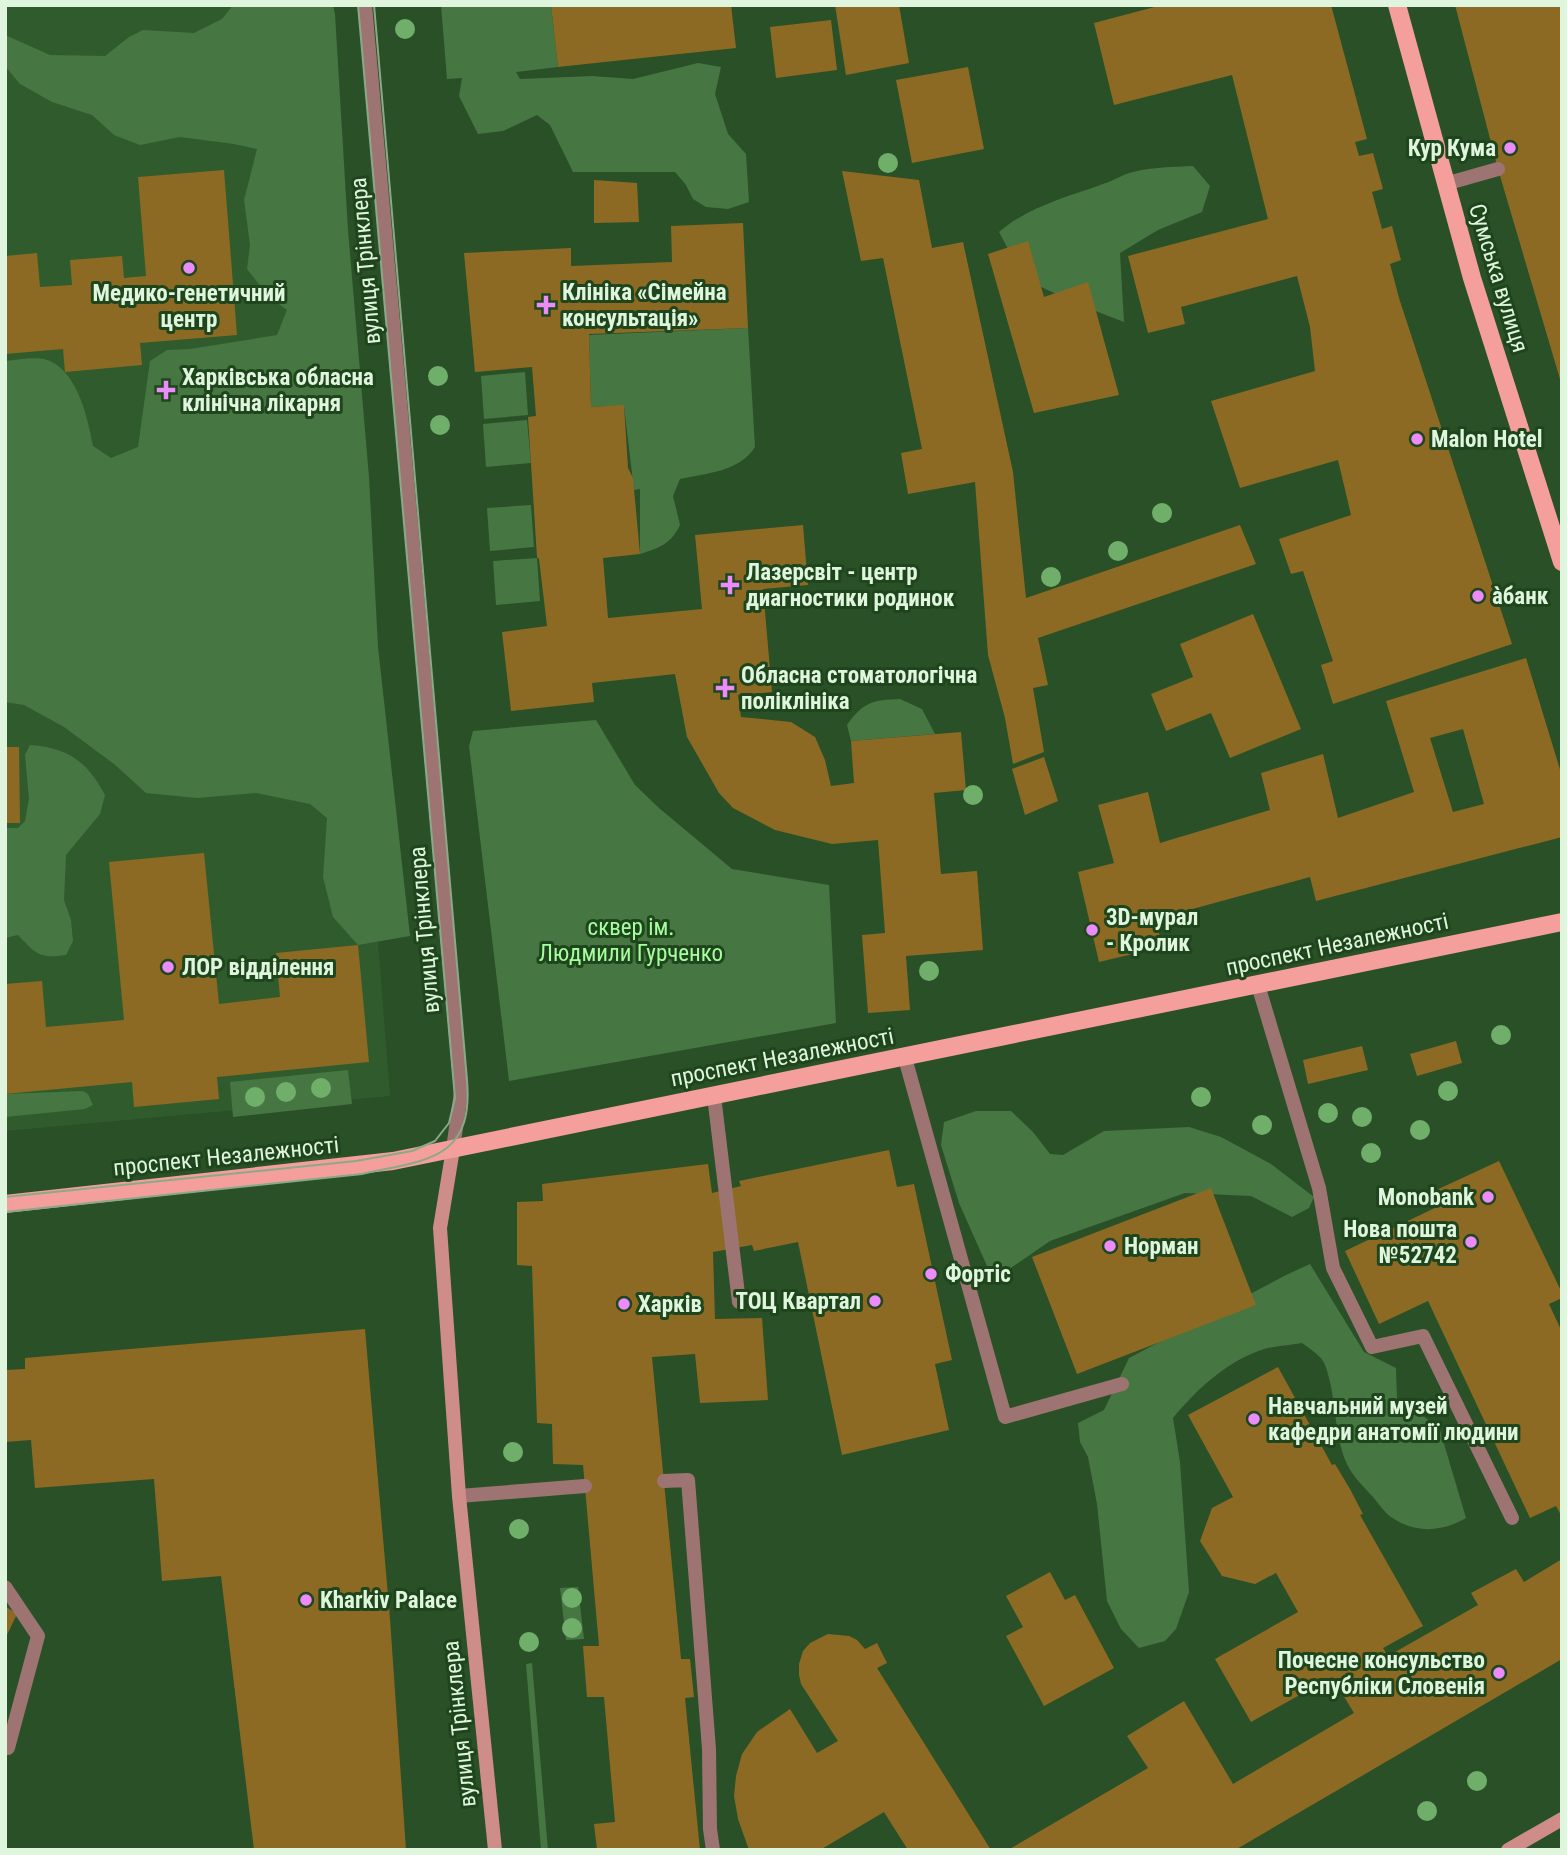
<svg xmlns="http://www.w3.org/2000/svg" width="1567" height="1855" font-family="'Roboto Condensed',sans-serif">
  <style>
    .built { fill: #305c2d }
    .green { fill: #467642 }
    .building { fill: #8c6a24; fill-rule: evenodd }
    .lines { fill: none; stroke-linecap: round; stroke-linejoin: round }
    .lane { stroke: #9e7472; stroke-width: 14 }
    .street { stroke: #9e7472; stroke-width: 14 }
    .secondary { stroke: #cf8d89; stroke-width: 14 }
    .primary { stroke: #f49f9c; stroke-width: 18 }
    .tram { stroke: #8ba989; stroke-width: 2 }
    .tree { fill: #6faf6a }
    .poi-dot { fill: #ec8cfa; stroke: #1f451c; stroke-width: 2.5 }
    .labels { text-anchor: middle; stroke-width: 6; stroke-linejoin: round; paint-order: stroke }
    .poi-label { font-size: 23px; font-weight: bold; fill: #dff5dd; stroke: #1f451c; text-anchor: start }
    .street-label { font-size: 23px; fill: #dff5dd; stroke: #1f451c }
    .park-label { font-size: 23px; fill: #a7fda0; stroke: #1f451c }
  </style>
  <rect width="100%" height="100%" fill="#2a5027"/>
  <path class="built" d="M5,5h287l86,937 12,154 -385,35z"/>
  <path class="green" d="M233,5h100l2,9 13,216 21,247 9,170 32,289 -52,9 -25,-28 -10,-40 4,-59 -17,-14 -54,-11 -59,5 -51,-5 -32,-29 -50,-37 -40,-22 -19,-3v-341c12,-1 27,-4 39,-2 33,8 44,60 49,87l18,12 27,-11 12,-86 17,-11 23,-1 87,-14 10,-25 -19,-14 -21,-27 3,-24 -6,-45 13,-51 -23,-5 -54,-7 -40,8 -26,-10 -22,-20 -40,-13 -32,-18 -15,-18v-31l45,20 55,1 24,-19 14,-7 51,3 28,-14z
    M441,5h110l7,62 -42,5 4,7 72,-3 41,3 65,-16 23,4 -6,27 13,40 18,20 3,48 -21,7 -22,-2 -13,-8 -7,-14 -11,-13h-102l-23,-47 -13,-10 -34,16 -25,3 -19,-38 3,-18 -15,1z
    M1193,166l17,20 -8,26 -44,18 -38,23 4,69 -44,-17 -56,-26 -25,-47c29,-25 68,-35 104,-48 10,-3 20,-10 30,-12 20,-5 40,-5 60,-6z
    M748,328l7,119c-16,25 -48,26 -75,32l-7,17 7,29c-9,19 -21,23 -40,29v-65l-6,1 -10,-84 -33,1 -2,-72z
    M525,372l3,43 -44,4 -3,-43z
    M527,420l4,43 -45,4 -3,-43z
    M531,505l3,42 -44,4 -3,-43z
    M537,558l3,43 -44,4 -3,-44z
    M900,699l22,10 13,25 -84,7 -4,-16c16,-23 26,-25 53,-26z
    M596,720l39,65 24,23 73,61 97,16 7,138 -327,58 -40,-335 4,-15z
    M30,745c38,3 57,16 75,50l-5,19 -34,41 -2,45 7,20 2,21 -7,14c-27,4 -30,-1 -48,-20l-13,3v-110h13l7,-7 4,-22 -4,-44z
    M348,1070l4,34 -119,13 -3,-35z
    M83,1091l5,3 5,11 -8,4 -80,8v-23z
    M976,1111h35l22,21 17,22 13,1 41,-24 85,-4 32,10 50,27 43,33 -5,11 -17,9 -41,-21 -66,-3 -135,48 -48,33 -15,-8 -28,-63 -18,-58 3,-23z
    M1310,1264l54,88 32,16 1,31 42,28 27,91c-24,14 -51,16 -75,-1 -7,-5 -12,-13 -18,-20 -9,-10 -20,-20 -26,-33 -14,-31 -10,-67 -22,-99 -3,-9 -15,-16 -23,-22 -12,2 -26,3 -38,6 -37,12 -67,40 -91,69l7,44 9,130 -13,37 -11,12 -26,7 -18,-19 -14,-28 -10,-97 -9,-47 -8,-15 -2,-19 26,-13 25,-52 157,-83z
    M578,1587l6,52 -18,1 -6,-52z
    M532,1663l16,187h-7l-15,-186z"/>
  <path class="building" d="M551,5h180l5,43 -178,19z
    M835,5h64l10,58 -63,12z
    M1162,5h169l36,134 -12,3 4,14 14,-3 10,36 -11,3 10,37 10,-3 9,34 -11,4 9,34 113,346 -179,60 -12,-39 12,-4 -30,-90 -12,3 -12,-35 72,-24 -13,-55 -98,28 -29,-87 104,-30 -5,-44 -13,-51 -116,31 4,17 -37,9 -20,-77 140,-37 -36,-144 -118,30 -20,-82z
    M1455,5h107v381l-64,-217z
    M831,20l6,50 -61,8 -6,-51z
    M968,67l16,82 -72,14 -16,-83z
    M224,170l13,165 -97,8 2,22 -77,7 -2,-23 -58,5v-98l32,-3 3,34 32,-2 -2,-25 52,-4 2,22 22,-2 -8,-99z
    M842,171l77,9 13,68 31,-6 50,230 13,126 214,-73 16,39 -218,74 10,47 -15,3 11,64 -31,12 -8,-46 -17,-63 -13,-173 -67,12 -7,-41 21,-4 -39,-191 -22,3z
    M594,180l43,3 2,39 -45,1z
    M743,223l5,105 -159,6 2,73 33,-2 4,63 5,10 7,76 -37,4 5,60 94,-9 -7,-74 108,-10 5,60 -45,4 9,103 -34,3 3,22 50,5 24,15 10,23 6,26 23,-3 -3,-42 110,-9 5,58 -32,3 7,81 36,-3 6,79 -77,6 4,54 -42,3 -6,-78 23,-2 -7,-93 -46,4 -57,-14 -42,-22 -14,-15 -32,-56 -12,-63 -83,9 2,19 -83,9 -9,-79 45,-6 -8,-67 -2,-2 -9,-140 8,-1 -4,-49 -57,5 -11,-119 107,-5v18l101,-4 -1,-36z
    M1028,241l16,56 44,-15 31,113 -85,18 -46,-159z
    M1253,614l48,115 -71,29 -19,-45 -45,18 -15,-37 42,-17 -13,-33z
    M1526,658l36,118v61l-246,64 -6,-24 -154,42 6,28 -63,15 -21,-90 36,-9 -16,-58 50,-13 12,51 110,-33 -9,-37 62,-19 15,64 76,-26 -28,-91zM1463,729l21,75 -31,8 -23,-74z
    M5,747h14l1,76h-15z
    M1044,757l14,44 -33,14 -13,-46z
    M204,853l15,151 61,-7 -4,-44 82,-8 11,117 -152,15 2,22 -85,8 -2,-25 -127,12v-110l37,-3 4,46 78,-7 -15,-158z
    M1456,1041l6,22 -45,13 -7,-22z
    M1362,1046l6,24 -60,14 -5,-24z
    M889,1150l8,37 17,-3 38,176 -17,4 14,66 -107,25 -44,-213 -44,9 -2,-6 -39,7 2,67 47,-1 6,82 -68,3 -5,-49 -43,3 29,302h9l4,38 -9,1 15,152h-103l-3,-26 21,-2 -11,-125h-17l-1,-12 -3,-39h16l-16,-181 -30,-1 -1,-40 -15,-1 -5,-157 -15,-1v-63l26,-1 -1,-17 166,-20 4,29 29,-7 -2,-5z
    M1499,1161l63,132v5l-13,6 13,28v185l-6,-11 -26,12 -102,-217 -49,23 -34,-73 94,-45 -7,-14z
    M1211,1188l45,117 -179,69 -45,-117z
    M365,1329l25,290 16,231h-152l-33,-274 -59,5 -8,-102 -119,9 -4,-48 -26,2v-72l20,-1v-11z
    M1278,1367l54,98 3,-1 15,25 13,25 -3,1 63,111 -40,22 5,8 90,-51 -7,-12 45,-24 8,13 38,-23v100l-327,191h-227l140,-82 -21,-32 57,-35 49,83 121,-71 -22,-36 -81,45 -36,-63 83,-47 -22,-39 -21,11 -33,-8 -22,-35 12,-33 21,-11 -45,-82z
    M1050,1572l15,28 10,-5 39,73 -70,38 -38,-70 17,-9 -17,-31z
    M5,1606l12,8 -12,25z
    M828,1634l21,2 8,4 8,9 12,-6 10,20 -10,5 114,182h-83l-24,-38 -64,38h-71l-11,-31 -4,-23 2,-20 6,-22 15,-22 33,-23 27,44 21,-12 -37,-57 -2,-9v-11l4,-13 7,-8z"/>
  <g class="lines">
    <path class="lane" d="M1445,184l53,-15
      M1258,985l61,203 14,80 39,79 51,-11 89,182
      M905,1058l100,359 117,-33
      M714,1096l25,206
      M664,1481l24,-1 21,269 1,80 3,21
      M459,1496l126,-10
      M5,1587l33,49 -30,112"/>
    <path class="street" d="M365,5l96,1087 -8,57"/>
    <path class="secondary" d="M453,1149l-13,79 19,268 36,354
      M1508,1850l54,-31"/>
    <path class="primary" d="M1397,5l75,273 90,284
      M5,1204l388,-43 1169,-239"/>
    <path class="tram" d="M5,1197l351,-36 56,-10 23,-10 14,-18 6,-25 -97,-1093
      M5,1212l357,-38c63,-14 112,-13 105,-94l-93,-1075"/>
  </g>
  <g class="tree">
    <circle cx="405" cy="29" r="10"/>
    <circle cx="888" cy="163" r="10"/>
    <circle cx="438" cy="376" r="10"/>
    <circle cx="440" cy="425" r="10"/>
    <circle cx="1162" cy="513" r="10"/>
    <circle cx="1118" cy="551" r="10"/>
    <circle cx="1051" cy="577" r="10"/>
    <circle cx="973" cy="795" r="10"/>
    <circle cx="929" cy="971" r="10"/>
    <circle cx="1501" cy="1035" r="10"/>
    <circle cx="321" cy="1088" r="10"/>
    <circle cx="1448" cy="1091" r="10"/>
    <circle cx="286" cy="1092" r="10"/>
    <circle cx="255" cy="1097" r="10"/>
    <circle cx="1201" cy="1097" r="10"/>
    <circle cx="1328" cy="1113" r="10"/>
    <circle cx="1362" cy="1117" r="10"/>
    <circle cx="1262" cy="1125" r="10"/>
    <circle cx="1420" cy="1130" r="10"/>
    <circle cx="1371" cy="1153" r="10"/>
    <circle cx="513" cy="1452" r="10"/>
    <circle cx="519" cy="1529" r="10"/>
    <circle cx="572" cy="1598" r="10"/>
    <circle cx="572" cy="1628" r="10"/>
    <circle cx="529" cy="1642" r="10"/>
    <circle cx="1477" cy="1781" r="10"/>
    <circle cx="1427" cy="1811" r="10"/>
  </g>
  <g class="poi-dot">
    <circle cx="1510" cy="148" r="7"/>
    <circle cx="189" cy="268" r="7"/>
    <path d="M542.5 294.5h7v7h7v7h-7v7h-7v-7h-7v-7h7z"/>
    <path d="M162.5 379.5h7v7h7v7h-7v7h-7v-7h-7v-7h7z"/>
    <circle cx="1417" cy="439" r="7"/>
    <path d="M726.5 574.5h7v7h7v7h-7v7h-7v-7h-7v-7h7z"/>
    <circle cx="1478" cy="596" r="7"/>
    <path d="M721.5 677.5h7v7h7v7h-7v7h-7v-7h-7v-7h7z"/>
    <circle cx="1092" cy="930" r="7"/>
    <circle cx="168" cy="967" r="7"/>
    <circle cx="1488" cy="1197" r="7"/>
    <circle cx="1471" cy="1242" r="7"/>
    <circle cx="1110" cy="1246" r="7"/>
    <circle cx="931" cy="1274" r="7"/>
    <circle cx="875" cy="1301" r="7"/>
    <circle cx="624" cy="1304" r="7"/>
    <circle cx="1254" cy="1419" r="7"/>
    <circle cx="306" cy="1600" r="7"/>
    <circle cx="1499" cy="1673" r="7"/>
  </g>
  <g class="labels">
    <g class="poi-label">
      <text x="1496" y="156" text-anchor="end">Кур Кума</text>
      <text x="562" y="300">Клініка «Сімейна<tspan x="562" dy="26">консультація»</tspan></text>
      <text x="189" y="301" text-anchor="middle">Медико-генетичний<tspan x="189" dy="26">центр</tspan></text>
      <text x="182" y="385">Харківська обласна<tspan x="182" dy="26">клінічна лікарня</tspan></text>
      <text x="1431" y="447">Malon Hotel</text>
      <text x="746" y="580">Лазерсвіт - центр<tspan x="746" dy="26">диагностики родинок</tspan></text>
      <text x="1492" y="604">а̀банк</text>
      <text x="741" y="683">Обласна стоматологічна<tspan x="741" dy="26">поліклініка</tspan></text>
      <text x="1106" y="925">3D-мурал<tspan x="1106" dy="26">- Кролик</tspan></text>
      <text x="182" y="975">ЛОР відділення</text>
      <text x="1474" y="1205" text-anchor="end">Monobank</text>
      <text x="1457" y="1237" text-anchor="end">Нова пошта<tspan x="1457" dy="26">№52742</tspan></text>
      <text x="1124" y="1254">Норман</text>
      <text x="945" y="1282">Фортiс</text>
      <text x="861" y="1309" text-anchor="end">ТОЦ Квартал</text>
      <text x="638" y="1312">Харків</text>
      <text x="1268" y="1414">Навчальний музей<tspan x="1268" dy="26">кафедри анатомії людини</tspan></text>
      <text x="320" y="1608">Kharkiv Palace</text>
      <text x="1485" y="1668" text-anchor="end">Почесне консульство<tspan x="1485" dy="26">Республіки Словенія</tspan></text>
    </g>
    <g class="street-label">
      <text transform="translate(365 261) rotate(-95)" y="8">вулиця Трінклера</text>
      <text transform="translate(1499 278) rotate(73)" y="8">Сумська вулиця</text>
      <text transform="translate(424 930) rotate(-95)" y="8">вулиця Трінклера</text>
      <text transform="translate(1337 944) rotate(-12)" y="8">проспект Незалежності</text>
      <text transform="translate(782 1057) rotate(-11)" y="8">проспект Незалежності</text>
      <text transform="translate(226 1156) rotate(-6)" y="8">проспект Незалежності</text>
      <text transform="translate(459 1724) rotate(-96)" y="8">вулиця Трінклера</text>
    </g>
    <g class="park-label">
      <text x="631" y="935">сквер ім.<tspan x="631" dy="26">Людмили Гурченко</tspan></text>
    </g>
  </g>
  <rect width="1567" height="1855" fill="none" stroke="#dff5dd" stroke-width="14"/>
</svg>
